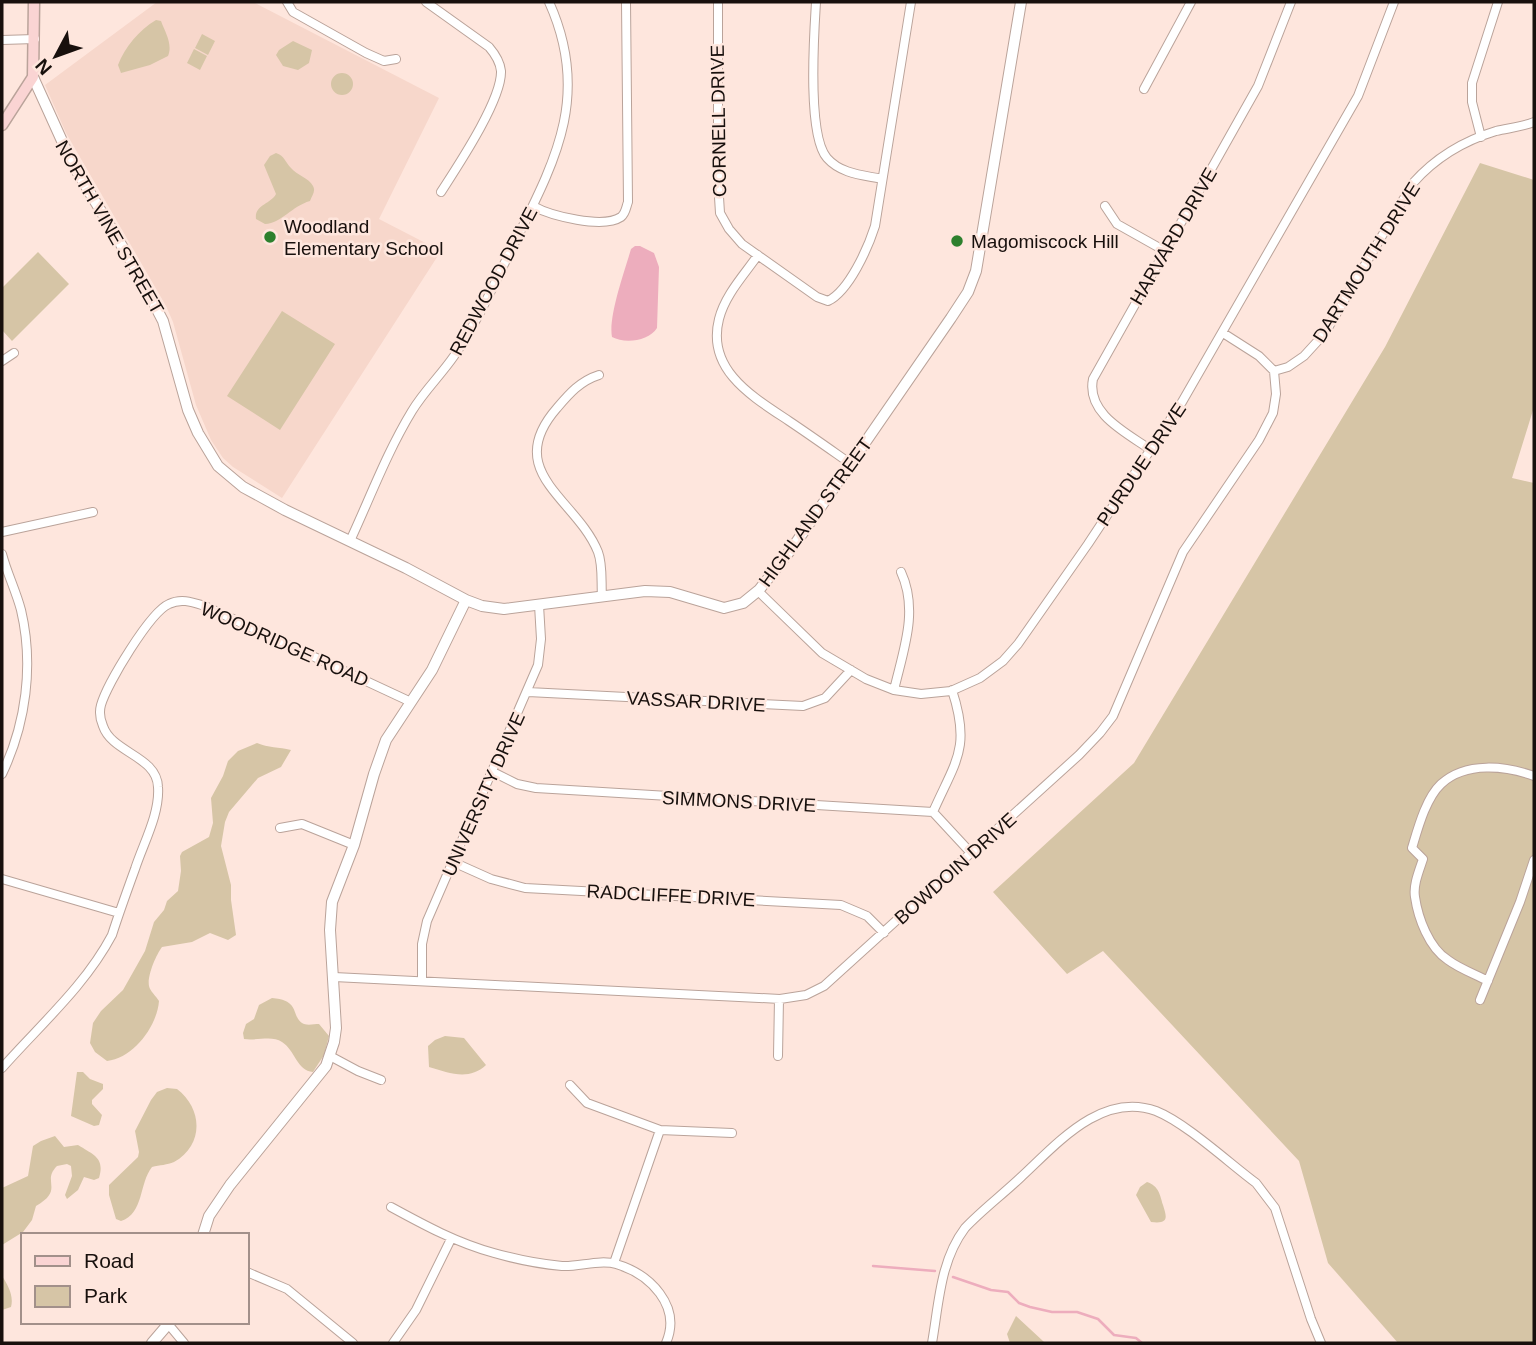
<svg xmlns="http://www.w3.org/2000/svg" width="1536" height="1345" font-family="Helvetica,sans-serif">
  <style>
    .built { fill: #f7d7cb }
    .green { fill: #d6c5a6 }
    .water { fill: #edadbd }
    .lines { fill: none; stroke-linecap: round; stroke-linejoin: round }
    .stream { stroke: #edadbd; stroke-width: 2.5 }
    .minor-casing { stroke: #baa39a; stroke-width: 10 }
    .tertiary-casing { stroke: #baa39a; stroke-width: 12 }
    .secondary-casing { stroke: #baa39a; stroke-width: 13 }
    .minor { stroke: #fff; stroke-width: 8 }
    .tertiary { stroke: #fff; stroke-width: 10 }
    .secondary { stroke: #fad4d3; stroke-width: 10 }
    .poi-dot { fill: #2d802d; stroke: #fee6dd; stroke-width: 2.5 }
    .labels { text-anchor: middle; stroke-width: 5; stroke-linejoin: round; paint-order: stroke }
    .street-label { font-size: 19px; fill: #18100d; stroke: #fee6dd }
    .poi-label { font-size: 19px; fill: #18100d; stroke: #fee6dd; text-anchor: start }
  </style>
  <rect width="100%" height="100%" fill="#fee6dd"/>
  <path class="built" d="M157,2h96l186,96 -60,121 62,32 -159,247 -49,-31 -10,-9 -12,-18 -15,-35 -23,-83 -7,-16 -100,-173 -21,-48z"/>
  <path class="green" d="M156,20l5,1c4,11 12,23 7,35l-18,9 -29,8 -3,-8c7,-18 21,-35 38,-45z
    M202,34l13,7 -7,14 -13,-7z
    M293,41l19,9 -3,13 -11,7 -15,-4 -7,-11 3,-5z
    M194,49l13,7 -7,14 -13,-7z
    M331 84a11 11 0 1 1 22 0a11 11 0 1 1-22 0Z
    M276,153c9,3 9,9 15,15 6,7 18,10 22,18 3,5 -1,10 -3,15 -18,5 -28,22 -45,23l-9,-5c-2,-14 15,-15 20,-25l-12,-29 6,-9z
    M1480,163l54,17v227l-22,71 22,5v860h-136l-70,-80 -29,-102 -196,-210 -36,23 -74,-82 141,-129 251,-416z
    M38,252l31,32 -57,57 -10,-11v-42z
    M282,311l53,33 -55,86 -53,-34z
    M257,743c11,5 22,4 34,7l-10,17 -23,11 -29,34 -4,10 -4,24 10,39v15l5,35 -8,5 -18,-7 -18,9 -30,5c-6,8 -15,29 -13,39 1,5 7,10 10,15 -2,25 -25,57 -52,60l-12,-9 -5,-9 3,-20 8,-12 22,-21 22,-39 9,-29 10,-12 3,-9 11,-10 3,-20 -1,-15 2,-4 27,-15 4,-14 -2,-25 12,-22 5,-15 10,-10z
    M272,998c28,2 19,17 30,25 4,3 12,1 17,1l10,12 -5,19 -11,17c-16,-1 -18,-22 -31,-30 -10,-7 -25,-1 -38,-3l-1,-6 3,-9 8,-5 5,-14z
    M445,1036l19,2 22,27c-17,16 -37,8 -57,2l-1,-21 7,-6z
    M77,1072h6l7,7 13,5v5l-11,11v4l10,11 -3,10 -5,1 -23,-10z
    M167,1088l10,1c26,20 27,56 -3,73 -7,3 -14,3 -22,5 -13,16 -8,47 -31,54l-5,-2 -7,-24v-10l29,-28 1,-5 -4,-21 16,-31 6,-8z
    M55,1136l9,11 14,-2c16,10 27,13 21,33l-5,2 -10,-3 -6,13 -11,9 -2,-4 7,-19 -1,-10 -4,-2 -10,2c-16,16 8,23 -21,40l-4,14 -9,12 -21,13v-57l26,-12 5,-30 8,-5z
    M1147,1182c12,4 13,13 16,23 4,13 6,19 -12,17l-15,-27 4,-8z
    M2,1276c6,9 12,20 9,31l-9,3z
    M1016,1316l27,25 2,2h-35l-3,-9z"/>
  <path class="water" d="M635,246h5l14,7 5,14 -2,61c-8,13 -32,16 -45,9 -4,-20 13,-67 19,-88z"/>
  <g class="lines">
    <path class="stream" d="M873,1266l62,5
      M953,1277l38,13 17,2 11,11 11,4 22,5h25l21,7 16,16 22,3 6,5"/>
    <g class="minor-casing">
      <path id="minor" d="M287,2l6,10 73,41 18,8 12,-2
        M426,2l63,45c6,7 11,14 12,24 1,29 -44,96 -60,121
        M718,2v179l2,32 9,16 13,15 75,53 11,4c21,-10 40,-53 47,-75l36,-224
        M816,2c-2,33 -9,133 11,156 14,16 36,17 55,21
        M2,40l33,-1
        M1144,89l47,-87
        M1481,137l-9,-35v-19l26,-81
        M533,206c18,10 70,23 88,11 5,-4 5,-10 7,-15l-2,-200
        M1105,206l12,18 48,27
        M758,255c-14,20 -33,40 -39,64 -13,51 34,78 70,102 21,14 42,29 62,43
        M2,361l12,-8
        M1274,371l14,-4 16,-11 21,-23 88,-150c23,-26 50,-42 83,-52 13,-3 26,-4 38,-9
        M599,375c-19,6 -30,19 -42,33 -56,64 20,91 41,144 5,13 3,30 4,44
        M1151,450c-24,-17 -65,-36 -58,-71l165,-293 33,-84
        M2,532l91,-20
        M350,541c20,-43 37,-89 62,-130 12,-20 29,-36 42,-55 23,-33 40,-72 58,-108 42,-85 80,-151 37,-246
        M2,554c5,19 14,37 19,56 13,55 5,114 -19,164
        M758,591l64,62 44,26 28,11 27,4 30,-3 29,-13 23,-17 15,-17 70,-100 94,-142 176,-306 36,-94
        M894,690c9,-39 25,-79 7,-118
        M528,692l275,14 22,-8 26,-28
        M493,772l24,12 19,4 397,24 38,41
        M933,812c23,-52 38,-64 19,-122
        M280,828l22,-4 52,21
        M453,862l38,17 34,9 316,17 26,11 17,17
        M2,879l117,34
        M334,977l446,22 26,-4 18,-9 255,-231 21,-22 13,-17 70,-164 76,-112 14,-27 3,-19 -2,-23 -15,-15 -36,-23
        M422,981v-37l5,-23 111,-256 3,-26 -2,-34
        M1488,981c-13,-7 -28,-12 -40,-21 -19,-12 -30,-42 -33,-63 -2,-12 4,-26 8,-38l-11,-11c6,-20 14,-50 29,-64 25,-23 65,-18 93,-8
        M1480,1000l40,-98 14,-42
        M330,1056l28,15 23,9
        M778,1056l1,-57
        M2,1068c38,-43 83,-82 110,-133 7,-22 15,-44 23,-66 8,-25 25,-55 23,-82 -1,-31 -46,-34 -55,-61 -3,-7 -4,-14 -2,-21 6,-21 49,-93 68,-101 12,-6 23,-2 36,2l206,96
        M570,1085l17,18 73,27 72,3
        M391,1207c33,18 66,36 103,46 21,6 45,11 68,13 17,1 38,-7 54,-2 34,10 66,42 50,79
        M614,1263l46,-133
        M247,1272l40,17 66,54
        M169,1325l15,18
        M393,1343l23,-33 35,-71
        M932,1343c7,-40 8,-82 33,-115 17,-18 37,-33 55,-50 36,-33 81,-87 136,-67 30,12 73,52 100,72l19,25 36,111 10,24"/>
    </g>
    <g class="tertiary-casing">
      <path id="tertiary" d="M33,77l39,86 65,108 26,50 25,89 10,23 20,33 25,21 42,23 121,58 60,32
        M203,1235l6,-19 21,-31 96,-119 8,-24 2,-14 -6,-98 2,-28 22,-57 20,-71 12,-34 46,-70 34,-70 16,6 22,3 141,-18 25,1 54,16 19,-5 16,-13 34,-43 158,-229 17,-26 8,-21 45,-269
        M152,1343l18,-21"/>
    </g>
    <g class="secondary-casing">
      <path id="secondary" d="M2,125l31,-48 1,-75"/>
    </g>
    <use href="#minor" class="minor"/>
    <use href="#tertiary" class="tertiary"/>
    <use href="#secondary" class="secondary"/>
  </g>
  <g class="poi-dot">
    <circle cx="270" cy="237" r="7"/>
    <circle cx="957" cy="241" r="7"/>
  </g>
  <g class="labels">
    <g class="street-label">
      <text transform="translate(718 121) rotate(-91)" y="7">CORNELL DRIVE</text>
      <text transform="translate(110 227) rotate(60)" y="7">NORTH VINE STREET</text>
      <text transform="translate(1173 236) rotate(-60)" y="7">HARVARD DRIVE</text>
      <text transform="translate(1366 262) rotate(-58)" y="7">DARTMOUTH DRIVE</text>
      <text transform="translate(493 281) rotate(-62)" y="7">REDWOOD DRIVE</text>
      <text transform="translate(1141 464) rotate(-56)" y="7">PURDUE DRIVE</text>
      <text transform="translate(815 512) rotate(-54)" y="7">HIGHLAND STREET</text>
      <text transform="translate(285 644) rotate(24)" y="7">WOODRIDGE ROAD</text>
      <text transform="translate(696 701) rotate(3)" y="7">VASSAR DRIVE</text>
      <text transform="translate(483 794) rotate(-66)" y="7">UNIVERSITY DRIVE</text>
      <text transform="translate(739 801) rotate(3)" y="7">SIMMONS DRIVE</text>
      <text transform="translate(955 868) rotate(-42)" y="7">BOWDOIN DRIVE</text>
      <text transform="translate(671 895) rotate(3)" y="7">RADCLIFFE DRIVE</text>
    </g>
    <g class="poi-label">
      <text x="284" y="233">Woodland<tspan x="284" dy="22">Elementary School</tspan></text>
      <text x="971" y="248">Magomiscock Hill</text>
    </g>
  </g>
  <rect width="1536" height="1345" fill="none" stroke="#18100d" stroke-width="7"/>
  <rect x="21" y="1233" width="228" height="91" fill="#fee6dd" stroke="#a2908a" stroke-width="2"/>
  <rect x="35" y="1256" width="35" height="10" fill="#fad4d3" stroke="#a2908a" stroke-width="2"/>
  <text x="84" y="1268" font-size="21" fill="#18100d">Road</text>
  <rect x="35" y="1286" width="35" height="21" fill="#d6c5a6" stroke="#a2908a" stroke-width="2"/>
  <text x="84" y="1303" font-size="21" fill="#18100d">Park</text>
  <g transform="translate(56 56) rotate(229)" stroke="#fee6dd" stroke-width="5" paint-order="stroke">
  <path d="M0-5L12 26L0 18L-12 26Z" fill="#18100d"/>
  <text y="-10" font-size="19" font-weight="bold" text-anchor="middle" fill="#18100d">N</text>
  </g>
</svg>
